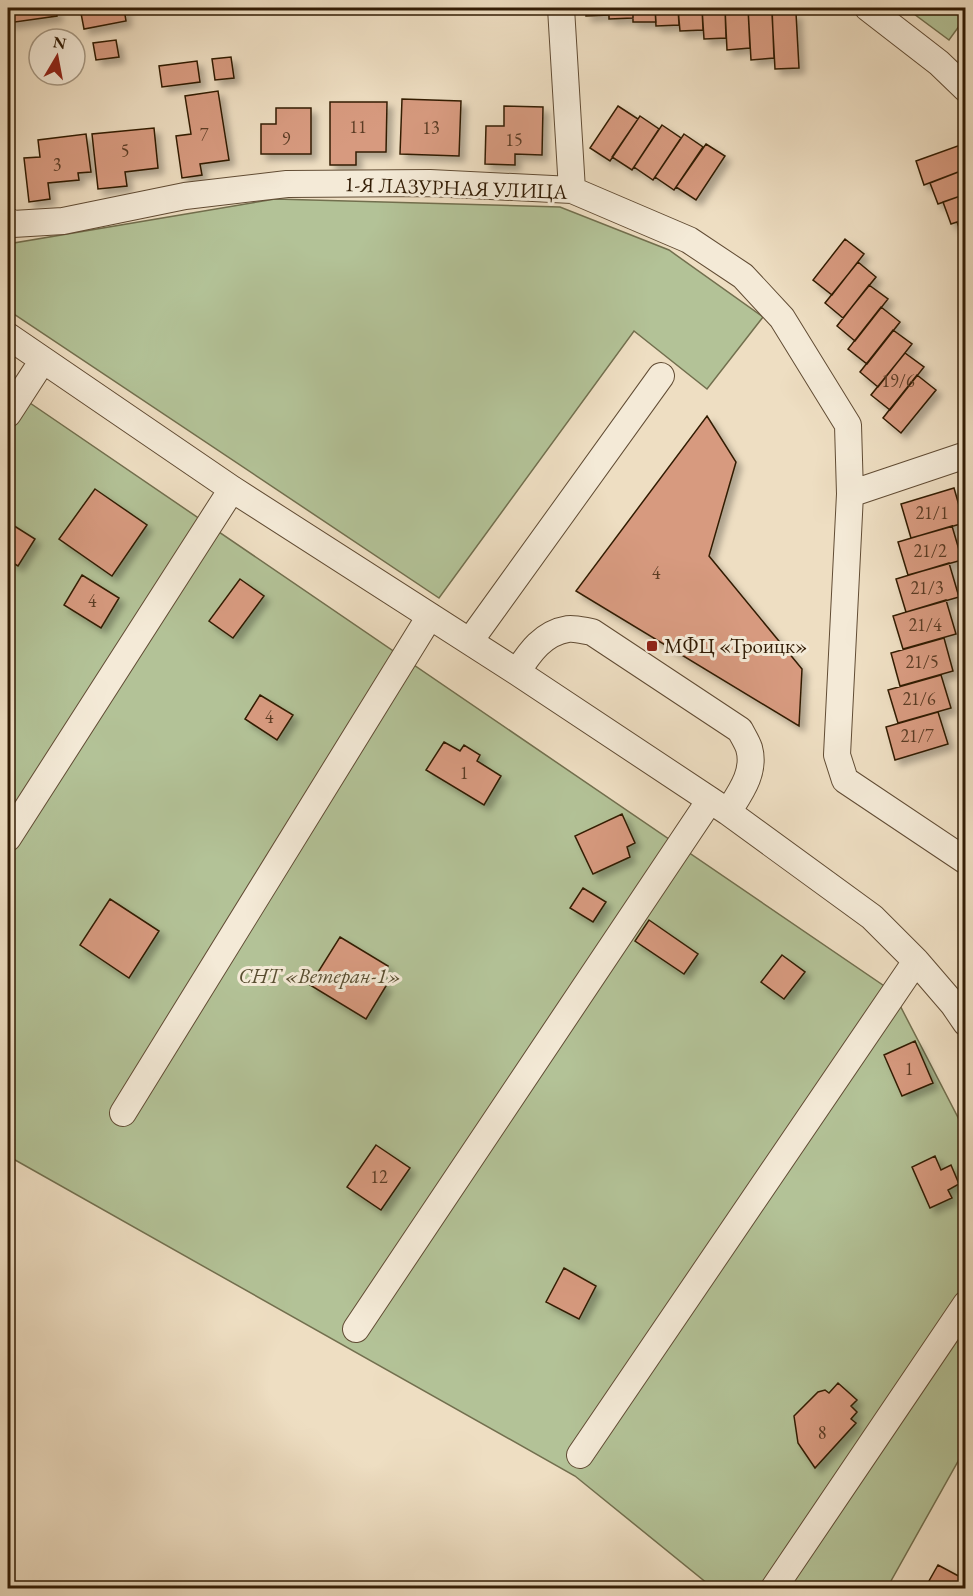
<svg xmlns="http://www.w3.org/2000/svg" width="973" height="1596" font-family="'EB Garamond',serif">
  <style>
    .green { fill: #b3c297; stroke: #726f4e; stroke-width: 1.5 }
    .building { fill: #d79a7f; stroke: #321c05; stroke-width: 1.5; filter: url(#shadow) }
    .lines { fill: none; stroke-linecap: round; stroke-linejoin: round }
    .minor-casing { stroke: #614c34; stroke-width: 28 }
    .minor { stroke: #f4ead7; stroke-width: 26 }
    .poi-dot { fill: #8f2418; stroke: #f4ead7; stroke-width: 2 }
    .labels { text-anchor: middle; stroke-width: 6; stroke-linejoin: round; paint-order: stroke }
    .number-label { font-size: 18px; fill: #5b3c24 }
    .street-label { font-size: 21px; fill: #321c05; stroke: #f4ead7 }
    .poi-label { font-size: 21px; fill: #321c05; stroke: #f4ead7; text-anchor: start }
    .park-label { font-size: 21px; font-style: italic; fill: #594e31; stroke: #f4ead7 }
  </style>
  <defs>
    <filter id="shadow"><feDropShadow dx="5.5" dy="5.5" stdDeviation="3" flood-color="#0004"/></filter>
  </defs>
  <rect width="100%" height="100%" fill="#eedec2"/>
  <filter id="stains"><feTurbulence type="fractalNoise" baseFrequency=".00333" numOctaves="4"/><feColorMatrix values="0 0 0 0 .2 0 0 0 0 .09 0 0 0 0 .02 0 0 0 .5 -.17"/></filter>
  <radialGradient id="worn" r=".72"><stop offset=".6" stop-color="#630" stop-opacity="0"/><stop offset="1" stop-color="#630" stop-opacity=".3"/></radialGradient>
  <path class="green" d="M906,8h59v10l-16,22z
    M275,199l285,8 109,43 94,67 -56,72 -73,-58 -195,267 -431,-288v-66z
    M8,388l885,604 72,139 1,316 -79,141h-174l-138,-112 -567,-320z"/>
  <path class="building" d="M8,8h48l1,8 -49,7z
    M80,8h51l-7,1 2,12 -42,8z
    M586,8h23v7l-23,1z
    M609,8h24v10l-24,1z
    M633,8h22l1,14h-23z
    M655,8h23l1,17 -23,1z
    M678,8h24l1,22 -23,1z
    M702,8h23l1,30 -22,1z
    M725,8h23l2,40 -23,2z
    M748,8h24l2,50 -23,2z
    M796,13l3,55 -24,1 -3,-55z
    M116,40l3,17 -23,3 -3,-17z
    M231,57l3,21 -19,2 -3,-21z
    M197,61l3,21 -38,5 -3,-21z
    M218,91l11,69 -29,4 2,11 -20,3 -6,-42 15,-2 -6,-38z
    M402,99l59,2 -2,55 -59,-2z
    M330,102h57l-1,50h-30v13h-26z
    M504,106l39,1 -1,48 -27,-1v11l-30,-1 1,-38h18z
    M618,106l20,13 -28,42 -20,-13z
    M276,108h35v46h-50v-30h15z
    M640,116l19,13 -27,41 -20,-13z
    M662,125l19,13 -28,42 -19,-13z
    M154,128l4,40 -33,4 2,14 -29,3 -6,-55z
    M86,134l5,38 -13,1 1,7 -31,3 2,16 -21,3 -5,-44 16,-1 -2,-17z
    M684,134l19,13 -29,43 -19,-13z
    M966,143v26l-42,16 -8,-24z
    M706,144l19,12 -29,44 -20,-13z
    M966,169v25l-28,10 -8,-21z
    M966,194v25l-15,5 -8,-22z
    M966,219v24h-1l-8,-21z
    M845,239l19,15 -32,41 -19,-15z
    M858,262l18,15 -33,41 -18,-15z
    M869,285l19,14 -33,42 -18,-15z
    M881,307l19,15 -33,42 -19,-15z
    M893,330l19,14 -34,43 -18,-15z
    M905,353l19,14 -34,43 -19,-15z
    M917,375l19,15 -35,43 -18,-15z
    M707,416l29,46 -27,94 93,113 -3,57 -223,-135z
    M954,488l10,35 -53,15 -10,-34z
    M95,489l52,36 -35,51 -53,-37z
    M8,522l27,17 -17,27 -10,-6z
    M952,526l10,34 -54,15 -10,-33z
    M949,563l10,34 -53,15 -10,-33z
    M82,575l37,23 -18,30 -37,-23z
    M240,579l24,17 -31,42 -24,-17z
    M946,600l10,34 -53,15 -10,-33z
    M944,638l9,33 -53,15 -9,-33z
    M941,675l10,33 -53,15 -10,-33z
    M260,695l33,20 -16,25 -32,-21z
    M938,712l10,32 -53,16 -9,-33z
    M444,742l16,9 4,-6 16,10 -3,6 24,15 -17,29 -58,-35z
    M622,814l13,29 -8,4 3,10 -37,17 -18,-38z
    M583,888l23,14 -13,20 -23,-14z
    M110,899l49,32 -30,47 -49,-33z
    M649,920l49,34 -14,20 -49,-33z
    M340,937l48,29 -10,15 8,5 -20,33 -56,-34z
    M782,955l23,17 -21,27 -23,-17z
    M915,1041l18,42 -31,13 -18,-41z
    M376,1145l34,23 -29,42 -34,-23z
    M935,1156l6,14 10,-5 8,19 -11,6 4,8 -22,10 -18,-41z
    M564,1268l32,18 -17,33 -33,-17z
    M838,1383l19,17 -6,6 6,6 -6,7 5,4 -41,45 -17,-25 -4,-27 24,-24 7,-2 4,3z
    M938,1565l28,15v8h-41z"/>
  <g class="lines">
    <g class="minor-casing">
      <path id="minor" d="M561,8l11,182
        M868,8l71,55 27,26
        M8,221l5,3 50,-3 122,-25 102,-12 143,-1 142,7 117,50 54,36 39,42 66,107 2,69
        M8,336l224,153 285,183 211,140 144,105 44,44 37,43 13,19
        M8,414l35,-54
        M966,455l-116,39 -13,261 8,25 121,81
        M470,641l191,-265
        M517,672c13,-20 26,-39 51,-43 7,-1 17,2 24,3l148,98c3,6 7,12 9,18 7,24 -9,45 -21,64
        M8,838l224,-349
        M123,1113l307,-497
        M356,1329l354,-529
        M580,1455l336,-494
        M774,1588l192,-284"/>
    </g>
    <use href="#minor" class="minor"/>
  </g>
  <rect class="poi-dot" x="646" y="640" width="12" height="12" rx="3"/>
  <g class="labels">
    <g class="number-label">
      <text x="358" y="133">11</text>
      <text x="431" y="134">13</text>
      <text x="204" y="141">7</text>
      <text x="286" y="145">9</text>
      <text x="514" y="146">15</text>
      <text x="125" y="157">5</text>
      <text x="57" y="171">3</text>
      <text x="898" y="387">19/6</text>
      <text x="932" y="519">21/1</text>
      <text x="930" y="557">21/2</text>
      <text x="656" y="579">4</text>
      <text x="927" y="594">21/3</text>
      <text x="92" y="607">4</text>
      <text x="925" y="631">21/4</text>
      <text x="922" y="668">21/5</text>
      <text x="919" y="705">21/6</text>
      <text x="269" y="723">4</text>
      <text x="917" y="742">21/7</text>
      <text x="464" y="779">1</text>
      <text x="909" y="1075">1</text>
      <text x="379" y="1183">12</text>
      <text x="822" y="1439">8</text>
    </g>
    <g class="street-label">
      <text transform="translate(456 188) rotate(2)" y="7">1-Я ЛАЗУРНАЯ УЛИЦА</text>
    </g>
    <g class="poi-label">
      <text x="664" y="653">МФЦ «Троицк»</text>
    </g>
    <g class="park-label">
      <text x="320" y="983">СНТ «Ветеран-1»</text>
    </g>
  </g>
  <rect width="973" height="1596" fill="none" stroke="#eedec2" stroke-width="30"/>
  <rect x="9" y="9" width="955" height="1578" fill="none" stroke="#321c05" stroke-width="3"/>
  <rect x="15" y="15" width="943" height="1566" fill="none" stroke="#321c05" stroke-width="1.5"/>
  <g transform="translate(57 57) rotate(10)"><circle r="28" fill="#f4ead7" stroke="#a69883" stroke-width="1.5"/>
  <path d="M0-4.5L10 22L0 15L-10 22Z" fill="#8f2418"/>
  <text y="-9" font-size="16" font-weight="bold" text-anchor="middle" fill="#321c05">N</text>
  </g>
  <rect width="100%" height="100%" filter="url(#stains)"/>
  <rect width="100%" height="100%" fill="url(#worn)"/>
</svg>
